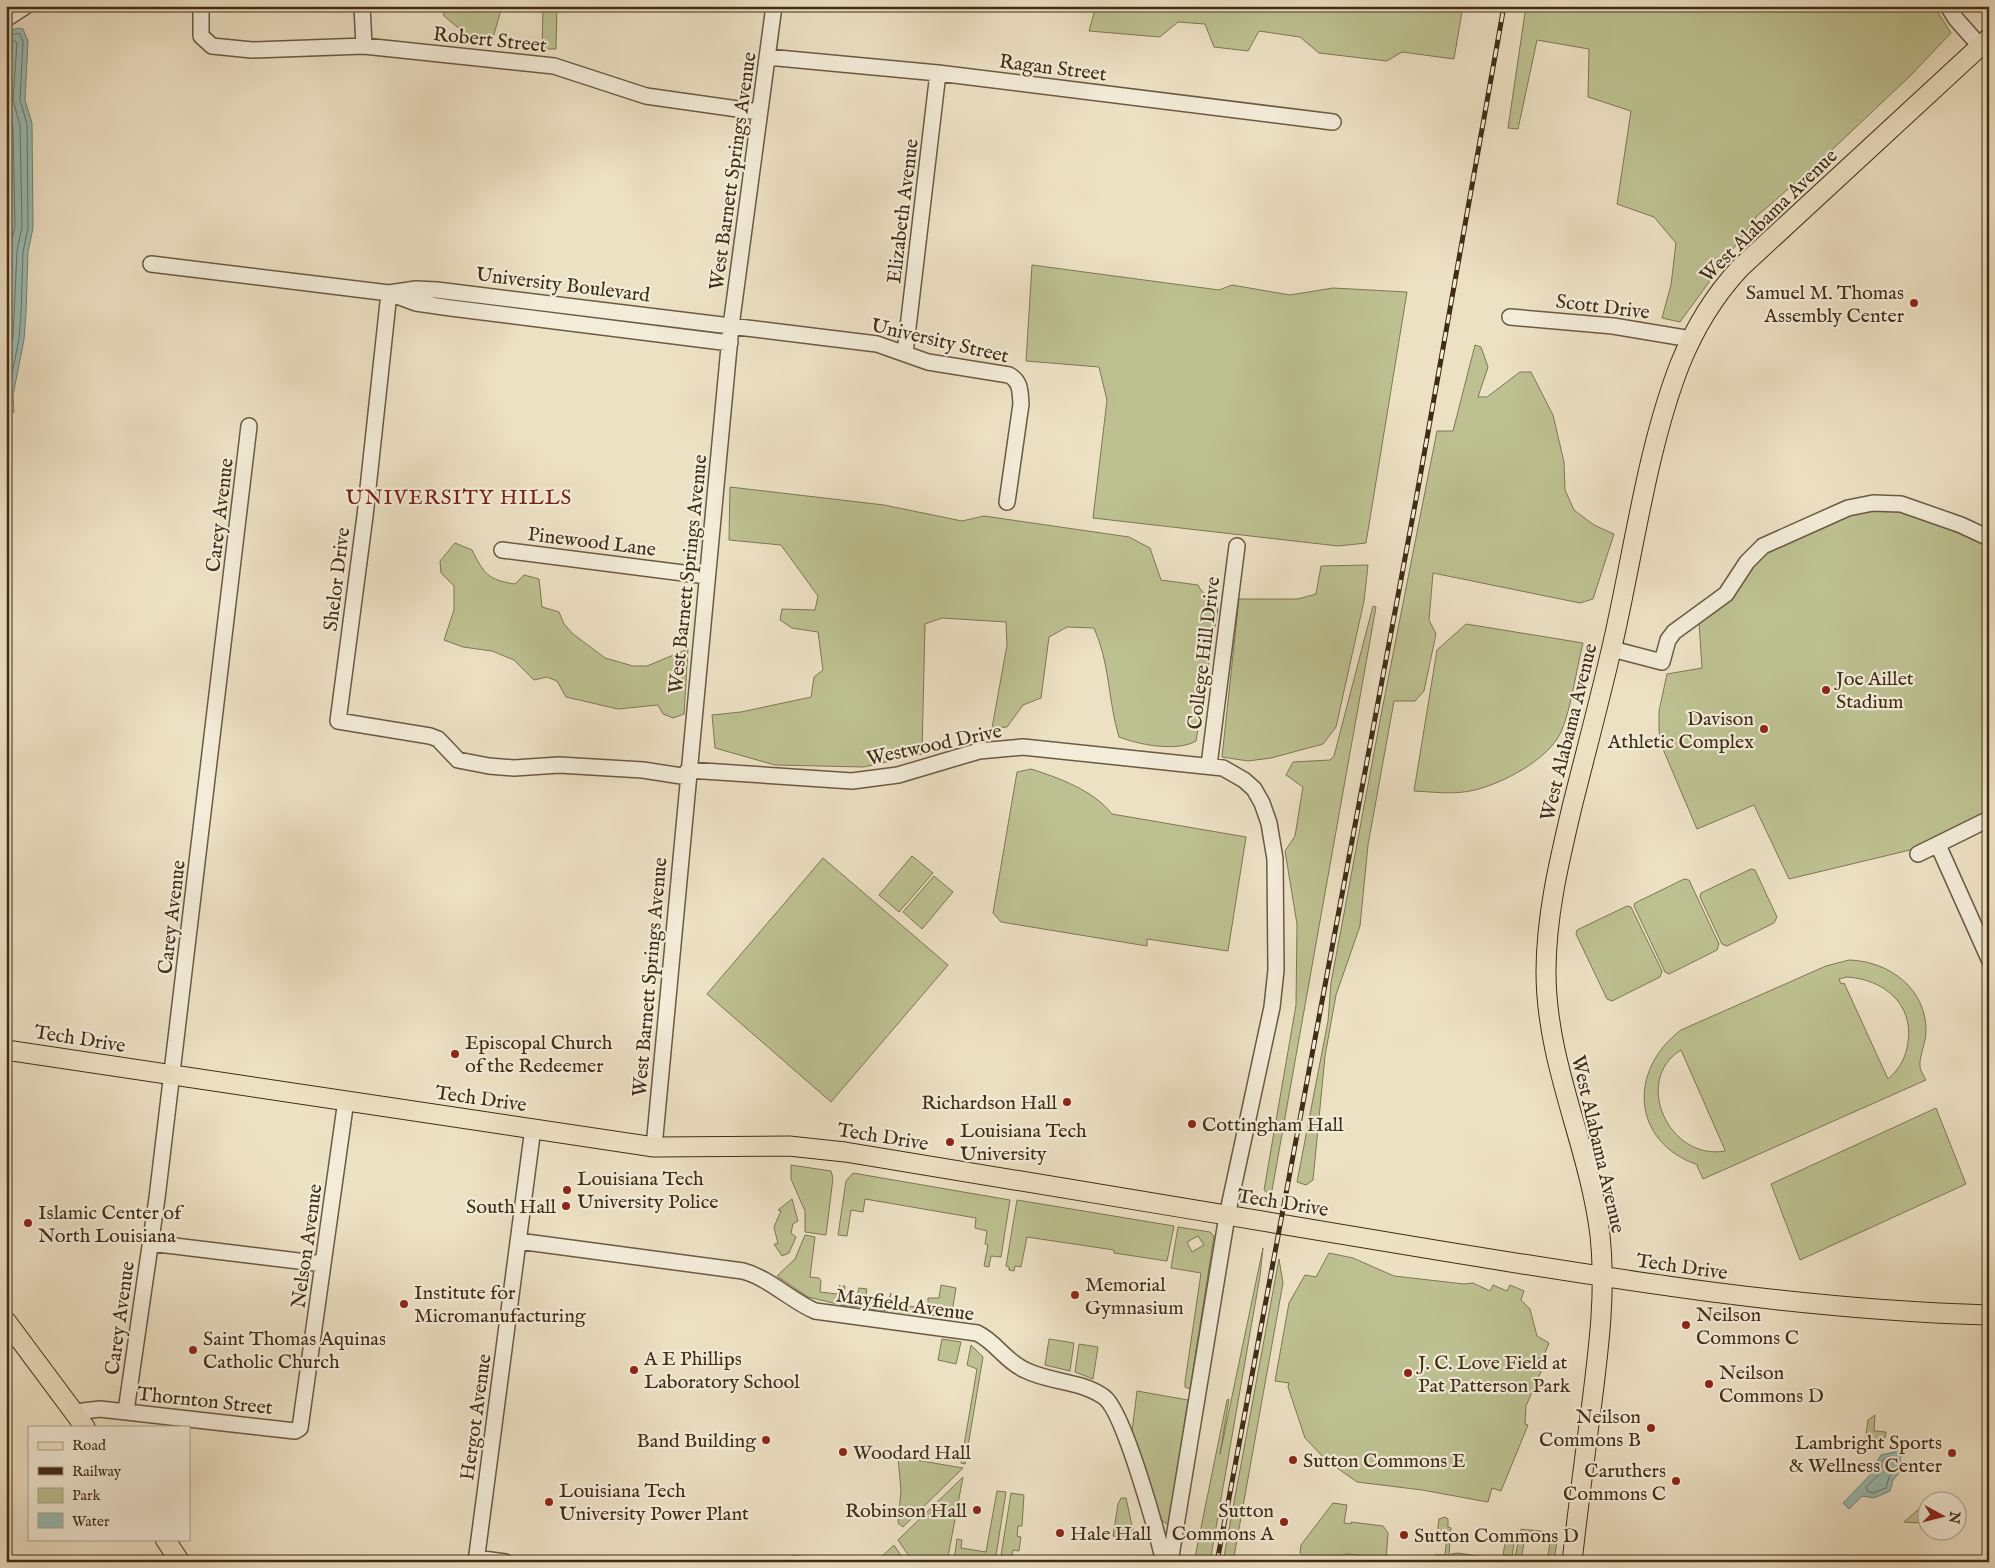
<svg xmlns="http://www.w3.org/2000/svg" width="1995" height="1568" font-family="'IM FELL English',serif">
  <style>
    .green { fill: #bdc191; stroke: #7e7754; fill-rule: evenodd }
    .water { fill: #99bdb5; stroke: #758375 }
    .lines { fill: none; stroke-linecap: round; stroke-linejoin: round }
    .shore { stroke: #6c7566; stroke-width: 1 }
    .minor-casing { stroke: #6b5a42; stroke-width: 18 }
    .major-casing { stroke: #402d16; stroke-width: 21 }
    .minor { stroke: #f3ecd9; stroke-width: 15 }
    .major { stroke: #ede1c4; stroke-width: 19 }
    .rail-casing { stroke: #402d16; stroke-width: 5 }
    .rail { stroke: #f3ecd9; stroke-width: 3; stroke-dasharray: 9; stroke-linecap: butt }
    .poi-dot { fill: #8f2418; stroke: #f3ecd9; stroke-width: 2 }
    .labels { text-anchor: middle; stroke-width: 4.5; stroke-linejoin: round; paint-order: stroke }
    .street-label { font-size: 20px; fill: #402d16; stroke: #f3ecd9 }
    .poi-label { font-size: 20px; fill: #402d16; stroke: #f3ecd9; text-anchor: start }
    .neighbourhood-label { font-size: 21px; letter-spacing: 1px; fill: #7a1f14; stroke: #f3ecd9 }
  </style>
  <rect width="100%" height="100%" fill="#ede1c4"/>
  <filter id="stains"><feTurbulence type="fractalNoise" baseFrequency=".004" numOctaves="4"/><feColorMatrix values="0 0 0 0 .2 0 0 0 0 .09 0 0 0 0 .02 0 0 0 .5 -.17"/></filter>
  <radialGradient id="worn" r=".72"><stop offset=".6" stop-color="#630" stop-opacity="0"/><stop offset="1" stop-color="#630" stop-opacity=".3"/></radialGradient>
  <path class="green" d="M442,6h65l-7,7 -7,25 -25,-2 -24,-20z
    M543,6h14l-1,43h-14z
    M1109,6h354l-9,53 -52,-7 -15,9 -68,-8 -19,-16 -41,-6 -11,20 -34,-4 -9,-23 -27,-2 -18,15 -71,-6 5,-18z
    M1526,6h408l17,27 -41,43 -93,88 -60,52 -77,106 -18,-4 9,-33 5,-42 -22,-26 -37,-13 14,-93 -43,-14 1,-48 -52,-9 -19,89 -10,-1z
    M1032,265l187,25 13,-5 58,10 43,-7 74,4 -41,251 -28,3 -245,-28 14,-118 -8,-33 -73,-6z
    M1475,345l6,2 7,20 -10,30h9l33,-25h11l22,43 11,47 1,28 9,20 20,15 20,9 -21,65 -13,4 -147,-30 -4,47 7,14 -12,57 -9,10h-21l-26,144 -8,81 -24,69 -11,61 -12,124 -7,5 -9,-3 31,-161 3,-38 51,-273 55,-279h16z
    M730,487l154,18 78,16 22,-5 145,21 21,11 11,32 37,5c5,11 15,13 20,23l-22,133c-19,11 -56,4 -77,-4 -11,-36 -9,-74 -25,-109l-27,-1 -18,10 -8,61 -18,7 -16,22 -15,1 15,-83 -1,-23 -64,-4 -17,6 -3,130 -58,13 -89,-2 -60,-17 -3,-33 29,-3 70,-15 3,-20 9,-7 -5,-38 -26,-4 -12,-8 2,-11 33,1 3,-14 -37,-51 -52,-5z
    M1860,510l37,1 23,6 69,29v264l-51,28 -28,12 -121,29 -35,-74 -57,24 -34,-80 -4,-18v-20l8,-37 35,-6 -3,-46 62,-66 15,-9z
    M455,543l17,7c12,24 16,30 43,34l9,-9 15,4 3,28 17,5 5,12 9,10 32,24 28,8h14l41,-17 -4,65 -11,4 -10,-4 -5,-9 -40,4 -52,-12 -9,-16 -10,-4 -13,3 -20,-20 -22,-9 -29,-4 -19,-7 10,-30v-24l-13,-13 -1,-12z
    M1368,565l-4,36 -28,126 -13,17 -52,14 -23,3 -26,-4 17,-158h59l18,-5 5,-28z
    M1373,606l3,1 -105,589 -7,-6 32,-185 1,-81 -12,-73 10,-15 8,-49 -17,-12 7,-13 37,-2 4,-4z
    M1466,624l117,19c-7,27 -11,63 -22,89 -13,28 -58,51 -86,58 -20,5 -41,2 -61,1l23,-141z
    M1031,769c28,9 62,21 81,45l134,23 -18,114 -81,-12v7l-146,-24 -8,-9 24,-141z
    M912,856l21,17 -34,39 -20,-17z
    M823,858l125,107 -117,137 -124,-108z
    M1751,869l4,1 22,47 -3,6 -47,23 -5,-2 -22,-47 1,-4z
    M934,876l19,16 -31,37 -19,-17z
    M1684,879l5,1 30,64 -2,6 -48,24 -4,-2 -31,-66 1,-3z
    M1627,906l4,1 31,64 -2,6 -48,24 -5,-2 -31,-65 1,-4z
    M1849,960c40,1 78,29 77,72 0,10 -7,25 -6,34 0,4 4,10 6,14l-223,99 -6,-13 1,-1c-67,-23 -70,-95 -17,-135l145,-64zM1847,977c35,2 67,26 61,65 -2,15 -8,27 -20,37l-44,-96 -3,1 -2,-5zM1681,1050l44,100v1c-56,10 -93,-71 -44,-101z
    M1936,1108l30,76 -166,76 -29,-76z
    M791,1165l40,6 2,7 -7,57 -21,-3v-21l-14,-32z
    M853,1173l157,27 -9,57 -10,-1 -2,11 -5,-1 4,-21 -3,-1 2,-13 -12,-3 1,-10 -111,-19 -2,13 -12,-2 -4,26 -9,-1 8,-54z
    M792,1199l6,22 -5,3 -2,9 5,4 -7,16 -7,3 -8,-12h4l-4,-17 7,-16 -3,-1z
    M1017,1200l157,26 -7,35 -53,-8v-3l-87,-13 -6,30 -6,-1 -1,5 -5,-1v-3l-3,-1z
    M1178,1227l32,5 4,4 -24,153 -5,-2v-5l16,-109 -30,-5zM1198,1236l6,9 -12,7 -5,-10z
    M805,1235l10,2 -5,40 9,1 2,3 -1,11 17,2 3,-9 -3,19 -29,-7 -31,-21 18,-17z
    M1263,1248l-3,28 -50,286h-16l33,-162 2,-1 -9,55z
    M1329,1253l24,5 41,18 70,8 9,-1 17,8 3,-6 14,6 3,-6 14,6 -3,9 9,9 7,27 12,7 -7,17 -3,-2 -2,4 7,3 -18,41 -1,18 3,1 -27,66 -9,-3 -4,14 -66,-12 -65,-8 -31,-22 -21,-22 -17,-51 1,-4 -14,-2 14,-78 16,-28 11,2z
    M1279,1259l4,24 -50,279h-10z
    M941,1285l15,3 -4,24 -3,5 -58,-6 4,-17h1l-1,10 33,5v-11h11z
    M843,1286h2l-1,9 13,2 2,-9 8,1 -2,10 23,3 3,-9 -3,18 -28,-3v-3l-3,2 -17,-2z
    M942,1339l19,3 -5,22 -18,-4z
    M1049,1339l25,4 -4,28 -25,-6z
    M1079,1344l19,3 -5,32 -18,-7z
    M971,1345l12,12 -18,107 -4,-1 16,-94 -10,-4z
    M1137,1391l51,9 -19,125 -7,-4 -30,-90z
    M1875,1415l-1,16 12,1 -1,6 -10,1 -11,10 4,-29z
    M898,1457l65,11 -60,59 -5,-4 3,-32z
    M963,1477l-16,85h-34l-15,-22z
    M997,1491l9,1 -11,70 -41,-2 3,-21 5,1 -1,8 25,4z
    M1011,1493l13,2 -2,31h-4l-1,10 4,1 -2,14 -6,-1 -2,12h-11z
    M1121,1498h5l9,41 -22,-3 5,-32z
    M1928,1501l-1,13 -9,9 -14,-1z
    M1333,1503l14,2 -3,18 7,1v-2l32,4 5,7 -2,28 -36,-7c-7,0 -9,3 -15,6 -10,6 -29,2 -35,-7l1,-8z
    M1445,1517l3,2v8l3,1 -2,27 -5,7h-11l2,-7h10l2,-18 -10,-3 2,-15z
    M1521,1529c12,2 29,0 36,11l-3,22h-7l3,-19 -18,-3 -8,2 -3,20h-7z
    M1506,1537l9,1 -3,18 -9,-1z
    M894,1545l11,17h-29z
    M1458,1553l34,5v4h-45l4,-8z
    M793,1555l43,7h-45z"/>
  <path class="water" d="M19,28l4,1 5,12 -3,59 7,23 1,105 -5,24 -2,62 -2,26 -11,55 1,17 -6,5 -2,-1v-385z
    M1901,1445l6,6 -7,7 2,11 -9,11 -3,11 -16,7 -12,-2 -13,13 -6,-6 32,-33 1,-7 5,-8 14,-3z"/>
  <g class="lines">
    <path class="shore" d="M6,36l13,-3 4,8 -3,59 7,24 1,104 -5,24 -2,62 -2,25 -11,55 1,15 -3,2
      M6,42l8,-1 3,2 -4,57 7,25 2,102 -5,24 -4,87 -7,27
      M6,104l7,23 2,100 -6,23 -3,75
      M1889,1457l6,1 2,8 -8,11 -3,11 -13,5 -6,-2 -1,-4 14,-14 2,-12z"/>
    <g class="minor-casing">
      <path id="minor" d="M201,6v30l11,10 40,4 112,-4 190,20 92,30 113,16
        M362,6l2,40
        M1948,6l8,13 24,27
        M6,19l20,-13
        M767,57l171,16 395,49
        M151,264l238,29 27,10 35,5 279,35
        M389,293l-24,223 -27,205 92,15 8,3 20,21 31,6 25,2 45,-3 84,5 45,7
        M389,293l27,-4 21,1 440,54 51,18 81,13c12,6 11,17 12,29l-14,98
        M1510,317l103,9 78,13
        M905,353l33,-280
        M502,550l205,26
        M1612,649l50,13 6,-22 6,-8 52,-38 21,-32 16,-16 85,-38 25,-5 28,1 60,21 28,13
        M1209,765l28,-219
        M688,770l164,11 46,-6 81,-24 44,-4 200,21 21,12 10,9 8,14 7,20 6,36 1,111 -4,37 -45,209 -57,346
        M1938,845l51,114
        M1918,854l71,-35
        M654,1147l77,-821 43,-320
        M518,1241l225,30c26,7 47,29 72,40l162,22c19,9 28,28 48,37 26,13 55,10 79,27 20,14 53,136 60,165
        M150,1243l173,21
        M126,1411l31,-213 92,-772
        M75,1412l25,-3 195,22 5,-3 46,-328
        M476,1558l29,4
        M476,1562l57,-434"/>
    </g>
    <g class="major-casing">
      <path id="major" d="M6,1050l648,97 135,-1 56,6c197,31 394,66 591,98 183,30 366,60 553,65
        M6,1321l79,106
        M165,1539l15,23
        M1572,1562c6,-54 13,-107 20,-160 7,-56 14,-111 8,-167 -11,-90 -54,-171 -54,-263 0,-56 13,-110 26,-165 13,-52 27,-104 39,-156 22,-93 35,-200 69,-287 15,-37 33,-67 60,-96l249,-230"/>
    </g>
    <use href="#minor" class="minor"/>
    <use href="#major" class="major"/>
    <g class="rail-casing">
      <path id="rail" d="M1217,1562l200,-1068 87,-488"/>
    </g>
    <use href="#rail" class="rail"/>
  </g>
  <g class="poi-dot">
    <circle cx="1914" cy="303" r="5"/>
    <circle cx="1826" cy="690" r="5"/>
    <circle cx="1764" cy="729" r="5"/>
    <circle cx="455" cy="1054" r="5"/>
    <circle cx="1067" cy="1102" r="5"/>
    <circle cx="1192" cy="1124" r="5"/>
    <circle cx="950" cy="1142" r="5"/>
    <circle cx="567" cy="1190" r="5"/>
    <circle cx="566" cy="1206" r="5"/>
    <circle cx="28" cy="1223" r="5"/>
    <circle cx="1075" cy="1295" r="5"/>
    <circle cx="404" cy="1304" r="5"/>
    <circle cx="1686" cy="1325" r="5"/>
    <circle cx="193" cy="1350" r="5"/>
    <circle cx="634" cy="1370" r="5"/>
    <circle cx="1408" cy="1373" r="5"/>
    <circle cx="1709" cy="1384" r="5"/>
    <circle cx="1651" cy="1428" r="5"/>
    <circle cx="766" cy="1440" r="5"/>
    <circle cx="843" cy="1452" r="5"/>
    <circle cx="1952" cy="1453" r="5"/>
    <circle cx="1293" cy="1460" r="5"/>
    <circle cx="1676" cy="1481" r="5"/>
    <circle cx="549" cy="1502" r="5"/>
    <circle cx="977" cy="1510" r="5"/>
    <circle cx="1284" cy="1522" r="5"/>
    <circle cx="1060" cy="1533" r="5"/>
    <circle cx="1404" cy="1535" r="5"/>
  </g>
  <g class="labels">
    <g class="street-label">
      <text transform="translate(490 39) rotate(6)" y="7">Robert Street</text>
      <text transform="translate(1053 67) rotate(7)" y="7">Ragan Street</text>
      <text transform="translate(732 171) rotate(-82)" y="7">West Barnett Springs Avenue</text>
      <text transform="translate(902 211) rotate(-83)" y="7">Elizabeth Avenue</text>
      <text transform="translate(1768 215) rotate(-44)" y="7">West Alabama Avenue</text>
      <text transform="translate(563 284) rotate(7)" y="7">University Boulevard</text>
      <text transform="translate(1603 306) rotate(7)" y="7">Scott Drive</text>
      <text transform="translate(940 340) rotate(13)" y="7">University Street</text>
      <text transform="translate(219 515) rotate(-83)" y="7">Carey Avenue</text>
      <text transform="translate(592 541) rotate(7)" y="7">Pinewood Lane</text>
      <text transform="translate(687 574) rotate(-84)" y="7">West Barnett Springs Avenue</text>
      <text transform="translate(336 579) rotate(-83)" y="7">Shelor Drive</text>
      <text transform="translate(1203 653) rotate(-83)" y="7">College Hill Drive</text>
      <text transform="translate(1568 732) rotate(-76)" y="7">West Alabama Avenue</text>
      <text transform="translate(934 744) rotate(-12)" y="7">Westwood Drive</text>
      <text transform="translate(171 917) rotate(-83)" y="7">Carey Avenue</text>
      <text transform="translate(649 977) rotate(-85)" y="7">West Barnett Springs Avenue</text>
      <text transform="translate(80 1038) rotate(9)" y="7">Tech Drive</text>
      <text transform="translate(481 1098) rotate(8)" y="7">Tech Drive</text>
      <text transform="translate(883 1136) rotate(9)" y="7">Tech Drive</text>
      <text transform="translate(1599 1144) rotate(77)" y="7">West Alabama Avenue</text>
      <text transform="translate(1283 1202) rotate(9)" y="7">Tech Drive</text>
      <text transform="translate(306 1246) rotate(-82)" y="7">Nelson Avenue</text>
      <text transform="translate(1682 1266) rotate(8)" y="7">Tech Drive</text>
      <text transform="translate(905 1304) rotate(8)" y="7">Mayfield Avenue</text>
      <text transform="translate(119 1318) rotate(-82)" y="7">Carey Avenue</text>
      <text transform="translate(205 1400) rotate(6)" y="7">Thornton Street</text>
      <text transform="translate(475 1417) rotate(-82)" y="7">Hergot Avenue</text>
    </g>
    <g class="poi-label">
      <text x="1904" y="299" text-anchor="end">Samuel M. Thomas<tspan x="1904" dy="23">Assembly Center</tspan></text>
      <text x="1836" y="685">Joe Aillet<tspan x="1836" dy="23">Stadium</tspan></text>
      <text x="1754" y="725" text-anchor="end">Davison<tspan x="1754" dy="23">Athletic Complex</tspan></text>
      <text x="465" y="1049">Episcopal Church<tspan x="465" dy="23">of the Redeemer</tspan></text>
      <text x="1057" y="1109" text-anchor="end">Richardson Hall</text>
      <text x="1202" y="1131">Cottingham Hall</text>
      <text x="960" y="1137">Louisiana Tech<tspan x="960" dy="23">University</tspan></text>
      <text x="577" y="1185">Louisiana Tech<tspan x="577" dy="23">University Police</tspan></text>
      <text x="556" y="1213" text-anchor="end">South Hall</text>
      <text x="38" y="1219">Islamic Center of<tspan x="38" dy="23">North Louisiana</tspan></text>
      <text x="1085" y="1291">Memorial<tspan x="1085" dy="23">Gymnasium</tspan></text>
      <text x="414" y="1299">Institute for<tspan x="414" dy="23">Micromanufacturing</tspan></text>
      <text x="1696" y="1321">Neilson<tspan x="1696" dy="23">Commons C</tspan></text>
      <text x="203" y="1345">Saint Thomas Aquinas<tspan x="203" dy="23">Catholic Church</tspan></text>
      <text x="644" y="1365">A E Phillips<tspan x="644" dy="23">Laboratory School</tspan></text>
      <text x="1418" y="1369">J. C. Love Field at<tspan x="1418" dy="23">Pat Patterson Park</tspan></text>
      <text x="1719" y="1379">Neilson<tspan x="1719" dy="23">Commons D</tspan></text>
      <text x="1641" y="1423" text-anchor="end">Neilson<tspan x="1641" dy="23">Commons B</tspan></text>
      <text x="756" y="1447" text-anchor="end">Band Building</text>
      <text x="1942" y="1449" text-anchor="end">Lambright Sports<tspan x="1942" dy="23">&amp; Wellness Center</tspan></text>
      <text x="853" y="1459">Woodard Hall</text>
      <text x="1303" y="1467">Sutton Commons E</text>
      <text x="1666" y="1477" text-anchor="end">Caruthers<tspan x="1666" dy="23">Commons C</tspan></text>
      <text x="559" y="1497">Louisiana Tech<tspan x="559" dy="23">University Power Plant</tspan></text>
      <text x="967" y="1517" text-anchor="end">Robinson Hall</text>
      <text x="1274" y="1517" text-anchor="end">Sutton<tspan x="1274" dy="23">Commons A</tspan></text>
      <text x="1070" y="1540">Hale Hall</text>
      <text x="1414" y="1542">Sutton Commons D</text>
    </g>
    <g class="neighbourhood-label">
      <text x="459" y="504">UNIVERSITY HILLS</text>
    </g>
  </g>
  <rect width="1995" height="1568" fill="none" stroke="#ede1c4" stroke-width="25"/>
  <rect x="8" y="8" width="1980" height="1553" fill="none" stroke="#402d16" stroke-width="2.5"/>
  <rect x="12" y="12" width="1970" height="1543" fill="none" stroke="#402d16"/>
  <rect x="28" y="1426" width="162" height="115" fill="#f3ecd9" stroke="#aba08b"/>
  <rect x="38" y="1442" width="25" height="8" fill="#ede1c4" stroke="#aba08b"/>
  <text x="72" y="1450" font-size="15" fill="#402d16">Road</text>
  <rect x="38" y="1467" width="25" height="8" fill="#402d16" stroke="#aba08b"/>
  <text x="72" y="1476" font-size="15" fill="#402d16">Railway</text>
  <rect x="38" y="1488" width="25" height="15" fill="#bdc191" stroke="#aba08b"/>
  <text x="72" y="1500" font-size="15" fill="#402d16">Park</text>
  <rect x="38" y="1513" width="25" height="15" fill="#99bdb5" stroke="#aba08b"/>
  <text x="72" y="1526" font-size="15" fill="#402d16">Water</text>
  <g transform="translate(1942 1516) rotate(97)"><circle r="24" fill="#f3ecd9" stroke="#aba08b"/>
  <path d="M0-4L9 19L0 12L-9 19Z" fill="#8f2418"/>
  <text y="-8" font-size="14" font-weight="bold" text-anchor="middle" fill="#402d16">N</text>
  </g>
  <rect width="100%" height="100%" filter="url(#stains)"/>
  <rect width="100%" height="100%" fill="url(#worn)"/>
</svg>
